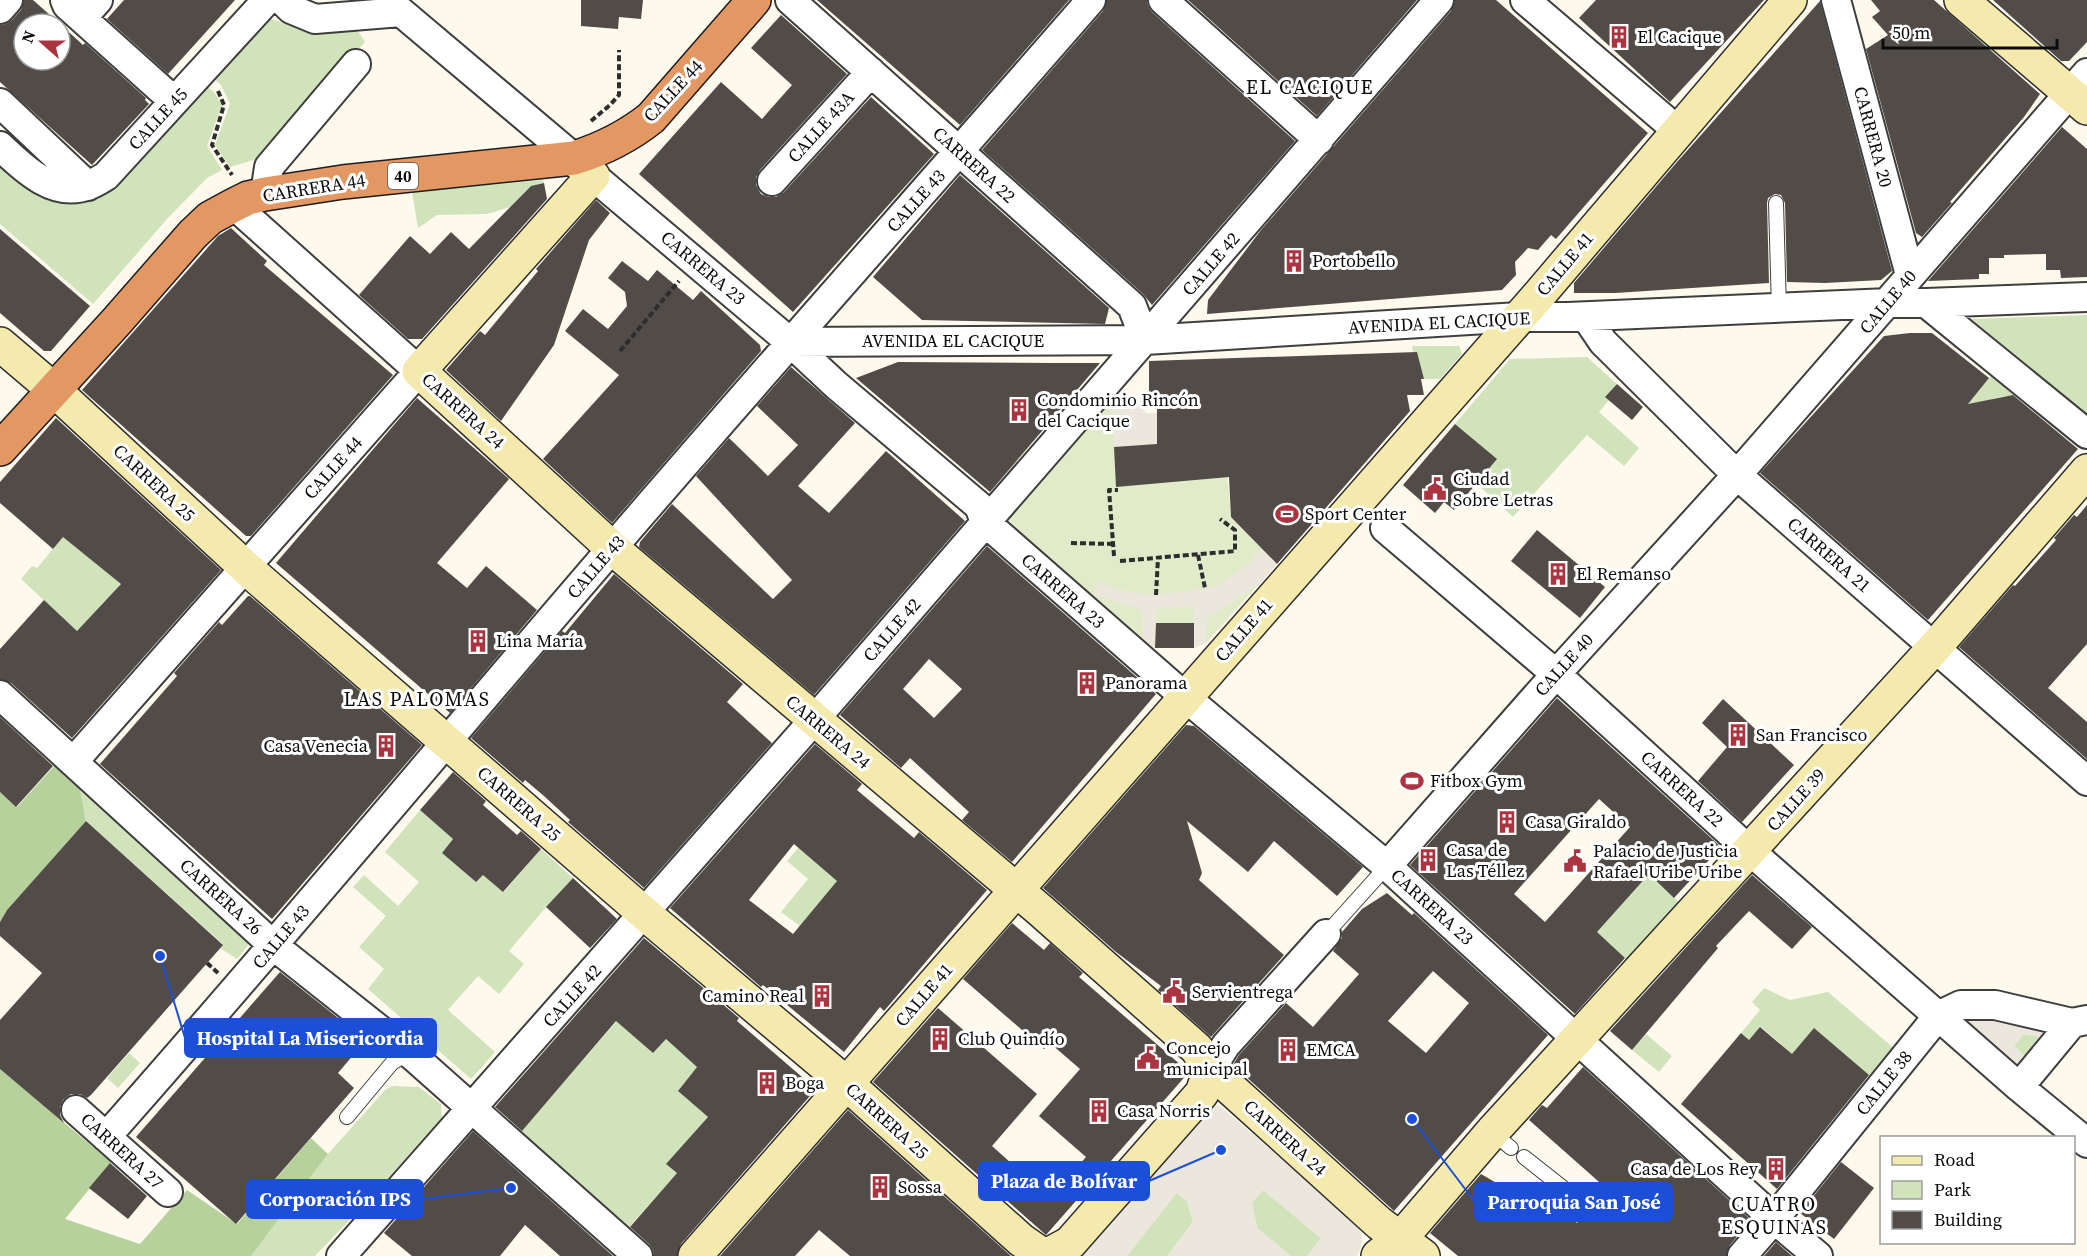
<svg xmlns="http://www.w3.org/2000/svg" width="2087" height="1256" font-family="'Source Serif 4',serif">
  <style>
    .green { fill: #d1e3ba }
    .forest { fill: #b6d19b }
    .pitch { fill: #e1ebca }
    .plaza { fill: #ebe7dc }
    .building { fill: #524c49; fill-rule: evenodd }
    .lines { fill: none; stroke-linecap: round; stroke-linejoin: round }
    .lane-casing { stroke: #3e3e3e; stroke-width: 16 }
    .street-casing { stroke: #3e3e3e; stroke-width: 32 }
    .secondary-casing { stroke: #2d2d2d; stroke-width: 36 }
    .highway-casing { stroke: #1c1c1c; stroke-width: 36 }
    .path { stroke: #2d2d2d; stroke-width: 4; stroke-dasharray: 6 3; stroke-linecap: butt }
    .lane { stroke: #fff; stroke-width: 14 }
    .street { stroke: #fff; stroke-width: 28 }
    .secondary { stroke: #f5eaae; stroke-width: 33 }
    .highway { stroke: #e39864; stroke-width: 33 }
    .labels { text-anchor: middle; stroke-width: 6; stroke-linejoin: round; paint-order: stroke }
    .shield { fill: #fff; stroke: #545454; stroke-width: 1.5 }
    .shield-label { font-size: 16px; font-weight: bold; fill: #0b0b0b }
    .poi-label { font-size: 18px; fill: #0b0b0b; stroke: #fff; text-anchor: start }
    .street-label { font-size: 18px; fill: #0b0b0b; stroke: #fff }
    .neighbourhood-label { font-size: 20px; letter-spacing: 1.5px; fill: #0b0b0b; stroke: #fff }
    .leader { fill: none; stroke: #1d4ed8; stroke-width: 2 }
    .callout-dot { fill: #1d4ed8; stroke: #fff; stroke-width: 2 }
    .callout { fill: #1d4ed8; stroke: #1d4ed8; stroke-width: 2 }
    .callout-label { font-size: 20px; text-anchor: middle; font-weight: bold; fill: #fff }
  </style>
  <rect width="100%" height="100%" fill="#fdf9ec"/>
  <path class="green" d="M267,18l40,12 49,-2 9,14 -108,117 -27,8 -15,-22 15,-41 -9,-19 -9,-8z
    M204,84l10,8 8,13 -15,41 15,24 -15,8 -40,41 -74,85 -93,-80v-64l69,40z
    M543,180l1,3 -13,3 -21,21 -23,7 -50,1 -19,13 -6,-36z
    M2087,315v102l-115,-98z
    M1412,346h47l3,8 -22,25h-16l-7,-26h-4z
    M1587,357l30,27 -11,12 3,4 -10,12 40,36 -15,18 -37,-31 -74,82 -37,-34 20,-24 -41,-35 55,-65z
    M1996,372l27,27c-21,-10 -47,7 -65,17l31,-38z
    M64,536l57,48 -44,47 -56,-52 11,-13 5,2z
    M78,779l163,149 8,16 -12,15 -17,-11 3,-4 -137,-123z
    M420,810l33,29 -11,14 34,29 7,-7 21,17 37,-43 32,29 -27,29 -37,44 15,13 -25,30 -21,-18 -30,34 47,42 -24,27 -103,-90 16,-20 -25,-22 27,-31 -33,-29 11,-12 34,31 21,-24 -34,-30z
    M799,847l62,54 -41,1 -20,24 -19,-14 27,-33 -21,-18z
    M1649,874l32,30 -52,58 -32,-30z
    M1764,988l26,12 38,-8 68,58 -24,28 -58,-49 -27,31 -6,-16 -20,-17 -12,13 -8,-7 19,-23 -8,-8z
    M617,1021l36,32 13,-14 31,28 -19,24 30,26 -41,47 10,9 -48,54 -108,-96z
    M1646,1034l26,22 -13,16 -27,-22z
    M2024,1034l23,4 -19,22 -14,-14z
    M129,1053l11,10 -22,25 -11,-10z
    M394,1086l25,1 22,17 1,13 -80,90 -47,49h-64l77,-102 58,-65z
    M1263,1190l59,49 -15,17h-16l-34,-28 -5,-25z
    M1176,1192l11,9 6,21 -26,34h-40z"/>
  <path class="forest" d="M57,763l21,16 8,42 -79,89 -7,12v-130l17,15z
    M0,1069l111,93 -46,57 75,25 47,-54 50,34 74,-86 17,16 -77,102h-251z"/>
  <path class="pitch" d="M1124,389l22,24h47l34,59 4,45 46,47 -71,79 -12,5h-39l-12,-8 -134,-118 1,-11z"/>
  <path class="plaza" d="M1124,389l22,24h47l19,28 -98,6 -3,-44z
    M1261,549l16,15 -16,19 -54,35 -1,25 -12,5 -1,-41 -37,2 -1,39 -12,-8 -1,-26 -5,-6 -44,-13 5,-13 27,9 25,4 35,-3 35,-7 28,-21z
    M1993,1013l64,15 -10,10 -23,-4 -10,12 14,14 -11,15 -63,-57z
    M1217,1105l8,5 135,117 2,14 -3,12 -2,3h-50l14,-18 -58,-48 -11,13 5,25 34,28h-124l26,-34 -6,-21 -10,-8 -50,63h-44l6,-10 116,-135z"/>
  <path class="building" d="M24,0h9l27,24h-36v36h36v-36l23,21 2,-2 61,55 -1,2 4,4 -57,61 -92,-83v-57l6,-1 6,-4 9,-10z
    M124,0h111l-67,74 -61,-55z
    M581,0h62l-2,19 -22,-2 -1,12 -37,-3z
    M817,0h252l-109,125z
    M1107,0h40l1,6 4,6 143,129 -143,164 -9,-11 -161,-144 121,-139z
    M1188,0h229l-100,116z
    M1455,0h41l152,133 -92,106 -5,-4 -13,15 -10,-2 -13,14 1,13 -14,15 -295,24 1,-14 53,-70 190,-219z
    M1596,0h168l-94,102 -91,-84z
    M1871,0h63l106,94 -16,23 -74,85 2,1 -30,34 -6,-4 -50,-184 22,-14 -16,-18 8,-6z
    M1993,0h94v42l-18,19h-8z
    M1820,1l72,270 -11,9 -56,3 -38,-1 -2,-79 -4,-8 -6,-1 -7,4 -1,5 2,80 -154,10h-41v-10l103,-121z
    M781,15l66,59 -87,96 -4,7v8l5,9 8,3h7l8,-5 87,-95 63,57 -141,158 -154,-138 82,-92 41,37 6,-7 24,-27 -41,-37z
    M2062,127l25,22v128l-26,1 -1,-8h-14v-16l-42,1v3h-15v16h-10v5l-51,2z
    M960,175l149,133 -4,16 -183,-4 -49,-43z
    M544,183l3,16 -125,140h-14l-49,-44 51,-59 20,18 21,-22 18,17 62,-63z
    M596,200l14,13 -21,27 -35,105 -53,76 -55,-51 34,-39 5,4 53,-64 -2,-2z
    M231,228l36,33 -3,4 129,110 -142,161h-5l-164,-146 136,-154z
    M0,229l90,77 -39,45h-7l-44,-38z
    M622,261l26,20 9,-11 36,30 8,-9 59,54 1,6 -149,172 -69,-64 76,-84 -54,-44 18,-22 25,20 19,-23 -2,-14 -17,-14z
    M1910,333h22l57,45 -21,26 45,-9 65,54 -150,171 -168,-147 124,-137z
    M1417,352l7,27h-3l3,16h-17l3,16 -133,153 -46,-47 -2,-40 -113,10 -2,-40 43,-3v-43l-8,1v-41z
    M898,362l156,1h46l-110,129 -134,-114z
    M791,367l64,56 -57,63 31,27 57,-62 79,70 -151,174 -175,-148 1,-5 32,-38 101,95 19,-19 -96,-104 33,-38 39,38 30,-31 -41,-39z
    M1617,384l26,23 -11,13 -27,-23z
    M417,398l92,81 -72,84 30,25 19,-22 51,44 -87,103 -174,-150z
    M56,418l165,152 -149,168 -61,-55 -11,-4v-30l44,-49 33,31 44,-47 -58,-47 -10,12 -53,-46v-21z
    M1455,424l42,35 -43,51 -10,-8 -9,11 -32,-28z
    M2087,505v139l-39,44 39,34v37l-128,-112 54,-62 2,1 41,-46 -2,-2 20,-23 3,2z
    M1537,530l68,57 -25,31 -69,-57z
    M987,546l169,148 -144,168 -50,-42 7,-8 -59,-54 -9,10 -61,-53zM929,659l33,30 -28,29 -31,-29z
    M614,574l129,110 -16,18 45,41 -128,145 -76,-66 2,-2 -26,-24 -19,-16 -2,3 -52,-45 91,-107 3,2z
    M248,596h2l172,149 -150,174 -172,-155 77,-88 -3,-3 45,-51 3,3z
    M1156,623h38v25h-39z
    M1557,698l164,149 -47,51 -25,-24 -52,58 28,26 -50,56 -165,-149zM1599,799l31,28 -85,95 -31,-28z
    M1723,699l71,66 -52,57 -44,-41 29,-34 -25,-24z
    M0,717l53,49 -37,41 -16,-15z
    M1186,725l8,1 169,141 -26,29 -63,-55 -26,31 -61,-51 15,52 -3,7 85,75 -73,82 -53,-47 3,-4 -45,-34 -73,-64z
    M815,744l47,40 -5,6 57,48 5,-6 68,58 -103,121 -4,-4 -36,45 -81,-67 -2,2 -91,-79zM794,844l43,37 -44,53 -44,-34z
    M453,772l33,29 -3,4 34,30 4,-4 20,18 -38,43 -20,-17 -7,7 -34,-29 11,-14 -33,-29z
    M86,821l137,124 -132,150 -4,3 -7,-4h-9l-8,6 -3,7v8l4,8 -64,-54v-49l42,-47 -42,-37v-14l7,-12z
    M1752,875l60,52 -20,22 -43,-38 -33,35 2,2 -86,102 -22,-19z
    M573,878l44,41 -27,29 -44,-41z
    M1387,893l25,22 2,-2 134,122 -154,176 -161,-146 6,-10 47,-52 27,24 46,-53 -26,-23 9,-13v-6l20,-23zM1433,971l36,32 -43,50 -38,-32z
    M1012,923l32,27 6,-7 33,30 -4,4 110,95 -143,163 -173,-153 65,-74 99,86 -45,52 58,52 36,-41 -47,-41 41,-47 -30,-26 -6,6 -81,-70z
    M644,938l95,80 -2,3 79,68 -135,155 -4,12h-23l-1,-6 -4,-6 -19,-17 47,-54 -11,-9 42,-47 -30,-26 19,-24 -31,-28 -13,14 -37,-32 -94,110 -27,-24z
    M280,972l86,68 -28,33 16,15 -118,136 -100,-87z
    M1760,1027l32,27 22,-26 55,47 -92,114 -96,-85 60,-71 8,7z
    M1583,1067l168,153 -21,25 -4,11h-268l-28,-23 51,-59 19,11 -2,2 31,28 16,-19 32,27 30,-34 -78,-69 13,-15 5,3z
    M848,1110l21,19 142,127h-161l-31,-26 -24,26h-75z
    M473,1131l140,125h-53l-35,-31 -25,31h-88l-28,-23z
    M1841,1162l33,26 -40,51 -34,-26z
    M110,1163l37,33 -19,23 -39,-31z
    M1776,1242l16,14h-28z"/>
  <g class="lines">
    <g class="lane-casing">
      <path id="lane" d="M1776,203l3,106
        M1326,934l61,-68
        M347,1117l45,-54 8,-5 12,-1
        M1492,1132l19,16
        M1524,1157l38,30"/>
    </g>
    <g class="street-casing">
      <path id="street" d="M65,0l2,5 107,96
        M282,0l9,9 24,10 86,-7 173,146
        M790,0l342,306 13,34
        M1163,0l156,140
        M1525,0l153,131
        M1836,0l74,275
        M0,9l8,-9
        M82,18l16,-18
        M0,103l88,83
        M0,146c23,22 54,53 89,39 6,-2 12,-6 17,-9l161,-176
        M593,176l197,166 46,43 143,121 6,16 200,175 202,169 387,353 44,37
        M772,181l99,-109
        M265,194l4,-27 87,-103
        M1926,303l161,131
        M1586,317l17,25 134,133 350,306
        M790,342l355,-2 374,-23h49l321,-14h37l161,-6
        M1385,528l171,146 194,177 269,236 68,56
        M0,695l274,251 140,111 224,199
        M73,762l346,-391 -185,-166
        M1387,866l169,-192 181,-199 350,-402
        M1210,1070l16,-25 100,-111
        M2019,1087l53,-64
        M76,1110l92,82
        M106,1137c172,-194 338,-394 507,-590 158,-184 319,-364 478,-547
        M341,1256l473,-536 625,-720
        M1742,1256l32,-37 164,-203 23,-11h34l77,18 15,-3"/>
    </g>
    <g class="secondary-casing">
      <path id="secondary" d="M1961,0l126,108
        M574,158l19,18 -174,195 193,177 428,362 157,139 13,21 20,18 149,135 44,33
        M0,344l54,46 191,177 400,347 202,170 174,156 23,16
        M695,1256l837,-953 258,-303
        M1046,1256l24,-13 132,-150 8,-23
        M1378,1256l23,-18 91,-106 443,-485 152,-176"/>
    </g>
    <g class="highway-casing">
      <path id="highway" d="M0,449l116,-127 77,-88 17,-16 24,-13 14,-7 17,-4 78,-12 231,-24c29,-9 53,-21 77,-40l103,-118"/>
    </g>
    <path class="path" d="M218,91l6,14 -12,40 20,30
      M591,121l19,-16 9,-10v-45
      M620,351l59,-70
      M1071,543l42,1
      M1198,555l7,33
      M1114,556l-5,-66h9
      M1120,561l115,-10v-21l-15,-11
      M1156,595l2,-37
      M207,963l11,10"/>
    <use href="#lane" class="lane"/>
    <use href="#street" class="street"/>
    <use href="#secondary" class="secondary"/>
    <use href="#highway" class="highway"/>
  </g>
  <defs>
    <g id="building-bare" transform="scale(1.8)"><path d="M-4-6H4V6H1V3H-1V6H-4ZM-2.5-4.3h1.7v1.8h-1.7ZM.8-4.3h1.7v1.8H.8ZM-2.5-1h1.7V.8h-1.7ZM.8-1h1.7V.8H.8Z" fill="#aa343f" stroke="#fff" stroke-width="2.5" paint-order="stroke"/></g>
    <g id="civic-bare" transform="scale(1.8)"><path d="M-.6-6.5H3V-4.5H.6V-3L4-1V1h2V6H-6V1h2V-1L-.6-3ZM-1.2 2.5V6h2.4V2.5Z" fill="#aa343f" stroke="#fff" stroke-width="2.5" paint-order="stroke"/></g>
    <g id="stadium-bare" transform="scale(1.8)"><path d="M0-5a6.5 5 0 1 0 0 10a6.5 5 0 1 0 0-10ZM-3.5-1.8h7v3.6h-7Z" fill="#aa343f" stroke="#fff" stroke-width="2.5" paint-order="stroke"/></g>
  </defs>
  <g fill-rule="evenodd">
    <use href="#building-bare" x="1619" y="37"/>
    <use href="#building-bare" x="1294" y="261"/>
    <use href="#building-bare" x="1019" y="410"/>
    <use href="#civic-bare" x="1435" y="489"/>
    <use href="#stadium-bare" x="1287" y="514"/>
    <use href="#building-bare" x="1558" y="574"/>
    <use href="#building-bare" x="478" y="641"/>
    <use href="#building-bare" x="1087" y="683"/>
    <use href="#building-bare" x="1738" y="735"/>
    <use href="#building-bare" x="386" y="746"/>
    <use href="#stadium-bare" x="1412" y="781"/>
    <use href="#building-bare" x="1507" y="822"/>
    <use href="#building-bare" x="1428" y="860"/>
    <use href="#civic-bare" x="1575" y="861"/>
    <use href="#civic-bare" x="1174" y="992"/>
    <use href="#building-bare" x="822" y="996"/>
    <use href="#building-bare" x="940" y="1039"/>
    <use href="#building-bare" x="1288" y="1050"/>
    <use href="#civic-bare" x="1148" y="1058"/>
    <use href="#building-bare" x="767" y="1083"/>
    <use href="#building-bare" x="1099" y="1111"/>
    <use href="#building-bare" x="1776" y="1169"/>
    <use href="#building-bare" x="880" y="1187"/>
  </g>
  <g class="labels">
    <rect class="shield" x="388" y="163" width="30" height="26" rx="4.5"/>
    <g class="shield-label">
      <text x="403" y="182">40</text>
    </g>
    <g class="poi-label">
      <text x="1637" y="43">El Cacique</text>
      <text x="1312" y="267">Portobello</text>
      <text x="1037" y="406">Condominio Rincón<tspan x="1037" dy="21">del Cacique</tspan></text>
      <text x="1453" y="485">Ciudad<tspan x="1453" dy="21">Sobre Letras</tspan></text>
      <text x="1305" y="520">Sport Center</text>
      <text x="1576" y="580">El Remanso</text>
      <text x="496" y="647">Lina María</text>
      <text x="1105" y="689">Panorama</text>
      <text x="1756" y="741">San Francisco</text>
      <text x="368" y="752" text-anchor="end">Casa Venecia</text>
      <text x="1430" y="787">Fitbox Gym</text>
      <text x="1525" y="828">Casa Giraldo</text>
      <text x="1446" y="856">Casa de<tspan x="1446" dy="21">Las Téllez</tspan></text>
      <text x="1593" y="857">Palacio de Justicia<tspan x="1593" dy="21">Rafael Uribe Uribe</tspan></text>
      <text x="1192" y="998">Servientrega</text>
      <text x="804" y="1002" text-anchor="end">Camino Real</text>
      <text x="958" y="1045">Club Quindío</text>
      <text x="1166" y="1054">Concejo<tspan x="1166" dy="21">municipal</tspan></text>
      <text x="1306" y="1056">EMCA</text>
      <text x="785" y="1089">Boga</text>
      <text x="1117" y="1117">Casa Norris</text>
      <text x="1758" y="1175" text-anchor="end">Casa de Los Rey</text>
      <text x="898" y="1193">Sossa</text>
    </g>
    <g class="street-label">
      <text transform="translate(673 91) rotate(-47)" y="6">CALLE 44</text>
      <text transform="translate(158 119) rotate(-47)" y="6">CALLE 45</text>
      <text transform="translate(821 127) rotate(-48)" y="6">CALLE 43A</text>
      <text transform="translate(1873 137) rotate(75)" y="6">CARRERA 20</text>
      <text transform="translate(974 165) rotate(42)" y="6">CARRERA 22</text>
      <text transform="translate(314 188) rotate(-9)" y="6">CARRERA 44</text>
      <text transform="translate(916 201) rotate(-48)" y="6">CALLE 43</text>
      <text transform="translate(1211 264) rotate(-49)" y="6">CALLE 42</text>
      <text transform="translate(1565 264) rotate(-50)" y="6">CALLE 41</text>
      <text transform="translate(703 268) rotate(40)" y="6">CARRERA 23</text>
      <text transform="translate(1888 302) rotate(-50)" y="6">CALLE 40</text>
      <text transform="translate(1439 323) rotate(-3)" y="6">AVENIDA EL CACIQUE</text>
      <text x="953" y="347">AVENIDA EL CACIQUE</text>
      <text transform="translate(463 411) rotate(42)" y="6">CARRERA 24</text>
      <text transform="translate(333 468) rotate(-48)" y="6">CALLE 44</text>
      <text transform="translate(154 483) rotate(43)" y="6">CARRERA 25</text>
      <text transform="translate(1829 555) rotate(41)" y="6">CARRERA 21</text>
      <text transform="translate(596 567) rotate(-49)" y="6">CALLE 43</text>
      <text transform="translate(1063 591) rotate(41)" y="6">CARRERA 23</text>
      <text transform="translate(892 630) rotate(-49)" y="6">CALLE 42</text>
      <text transform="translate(1244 630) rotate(-49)" y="6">CALLE 41</text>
      <text transform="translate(1564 665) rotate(-48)" y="6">CALLE 40</text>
      <text transform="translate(828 732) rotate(40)" y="6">CARRERA 24</text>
      <text transform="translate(1682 789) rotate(42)" y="6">CARRERA 22</text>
      <text transform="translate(1796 800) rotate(-48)" y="6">CALLE 39</text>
      <text transform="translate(519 804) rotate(41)" y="6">CARRERA 25</text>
      <text transform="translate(221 897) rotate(42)" y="6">CARRERA 26</text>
      <text transform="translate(1432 907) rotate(42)" y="6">CARRERA 23</text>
      <text transform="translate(281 937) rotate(-50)" y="6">CALLE 43</text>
      <text transform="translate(924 995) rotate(-49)" y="6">CALLE 41</text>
      <text transform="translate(572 996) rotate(-48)" y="6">CALLE 42</text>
      <text transform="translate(1884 1083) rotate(-51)" y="6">CALLE 38</text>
      <text transform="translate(887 1121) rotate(42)" y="6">CARRERA 25</text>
      <text transform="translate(1285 1138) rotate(42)" y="6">CARRERA 24</text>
      <text transform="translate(122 1151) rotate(42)" y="6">CARRERA 27</text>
    </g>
    <g class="neighbourhood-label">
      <text x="1310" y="94">EL CACIQUE</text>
      <text x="417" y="706">LAS PALOMAS</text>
      <text x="1774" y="1211">CUATRO<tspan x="1774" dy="23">ESQUINAS</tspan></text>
    </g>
  </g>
  <path class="leader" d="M160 956L185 1038M1221 1150L1149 1181M511 1188L423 1199M1412 1119L1475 1202"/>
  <g class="callout-dot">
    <circle cx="160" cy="956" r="6"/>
    <circle cx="1221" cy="1150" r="6"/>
    <circle cx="511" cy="1188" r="6"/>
    <circle cx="1412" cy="1119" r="6"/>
  </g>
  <g class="callout">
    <rect x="185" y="1019" width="251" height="38" rx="6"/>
    <rect x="979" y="1162" width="170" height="38" rx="6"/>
    <rect x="247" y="1180" width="176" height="38" rx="6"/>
    <rect x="1475" y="1183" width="197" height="38" rx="6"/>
  </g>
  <g class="callout-label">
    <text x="310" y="1045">Hospital La Misericordia</text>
    <text x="1064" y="1188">Plaza de Bolívar</text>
    <text x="335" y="1206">Corporación IPS</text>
    <text x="1574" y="1209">Parroquia San José</text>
  </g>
  <rect x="1880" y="1136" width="195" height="108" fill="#ffffff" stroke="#9d9d9d" stroke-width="1.5"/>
  <rect x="1892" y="1156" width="30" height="9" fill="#f5eaae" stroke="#9d9d9d" stroke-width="1.5"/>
  <text x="1934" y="1166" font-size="18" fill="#0b0b0b">Road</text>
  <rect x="1892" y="1181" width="30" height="18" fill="#d1e3ba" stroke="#9d9d9d" stroke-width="1.5"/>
  <text x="1934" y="1196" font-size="18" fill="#0b0b0b">Park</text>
  <rect x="1892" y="1211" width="30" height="18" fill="#524c49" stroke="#9d9d9d" stroke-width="1.5"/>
  <text x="1934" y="1226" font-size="18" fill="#0b0b0b">Building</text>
  <g transform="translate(42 42) rotate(291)"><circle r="28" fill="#ffffff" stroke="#9d9d9d" stroke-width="1.5"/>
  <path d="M0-4.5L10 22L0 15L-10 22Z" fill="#aa343f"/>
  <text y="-9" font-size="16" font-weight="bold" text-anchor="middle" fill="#0b0b0b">N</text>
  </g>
  <path d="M1883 39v9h174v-9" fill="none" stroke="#0b0b0b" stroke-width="3"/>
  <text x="1892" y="39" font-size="18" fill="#0b0b0b" stroke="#ffffff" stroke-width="4.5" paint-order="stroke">50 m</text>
</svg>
